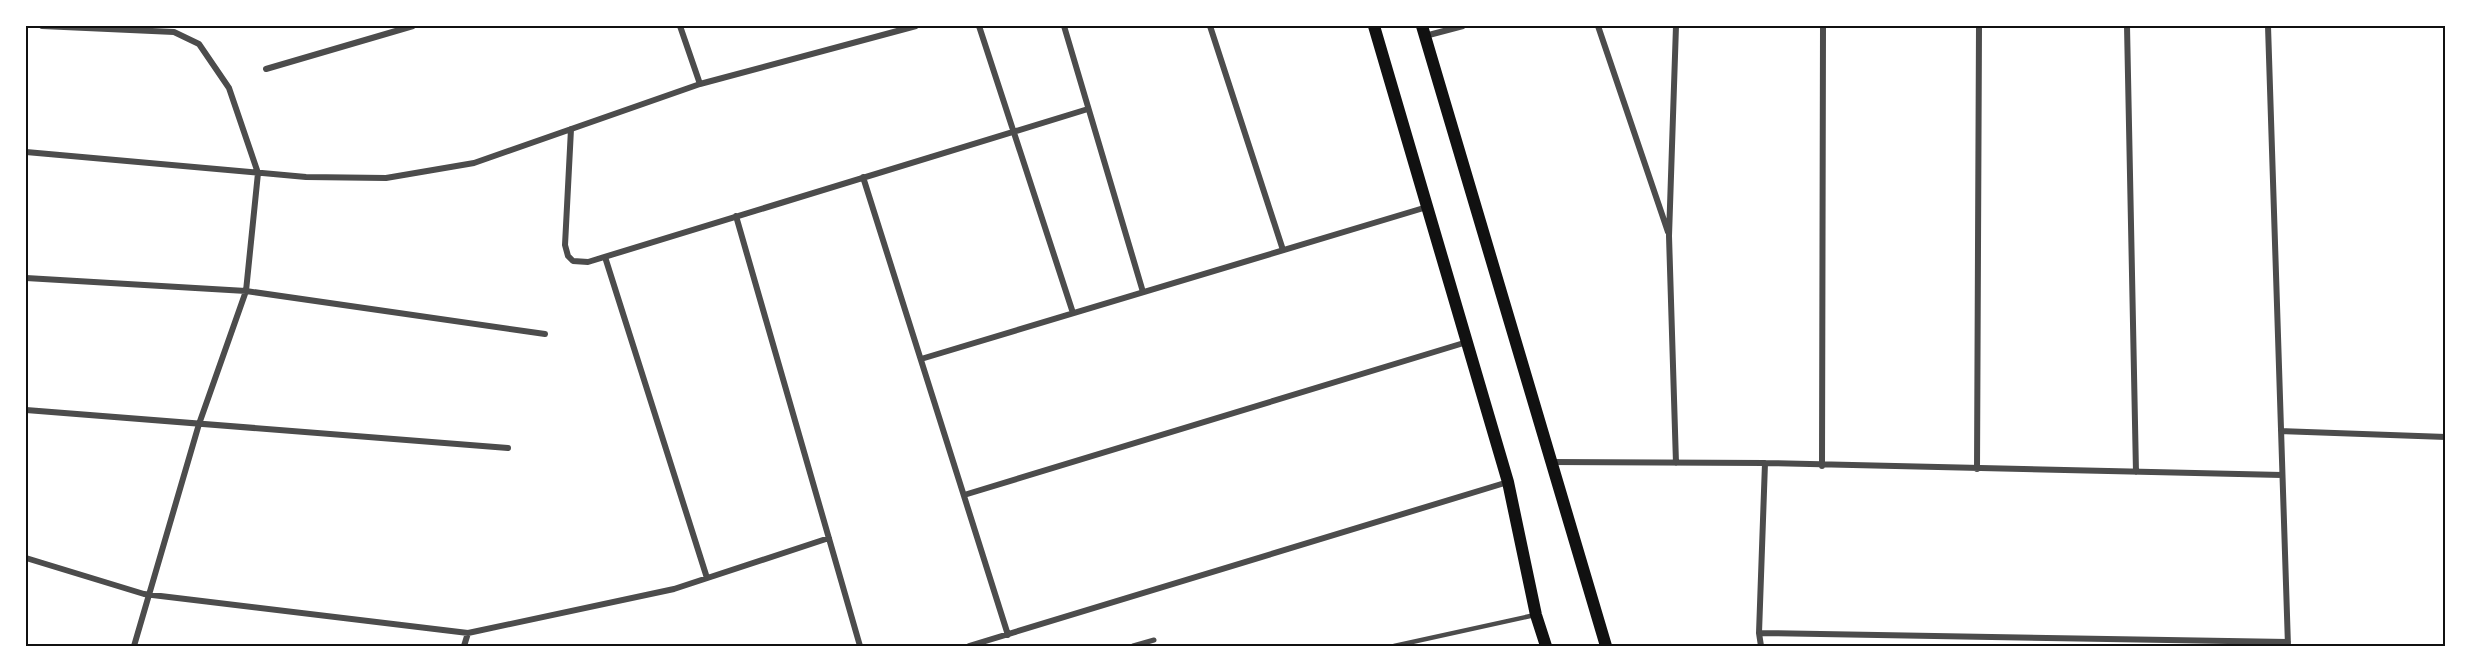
<svg xmlns="http://www.w3.org/2000/svg" width="2471" height="672" font-family="'Asap Condensed',sans-serif">
  <style>
    .lines { fill: none; stroke-linecap: round; stroke-linejoin: round }
    .service { stroke: #4c4c4c; stroke-width: 4.5 }
    .pedestrian { stroke: #4c4c4c; stroke-width: 5 }
    .minor { stroke: #4c4c4c; stroke-width: 6 }
    .secondary { stroke: #111; stroke-width: 12 }
    .neatline { fill: none; stroke: #111; stroke-width: 2 }
  </style>
  <rect width="100%" height="100%" fill="#fff"/>
  <g class="lines">
    <path class="service" d="M1394,646l141,-31"/>
    <path class="pedestrian" d="M1133,646l21,-6"/>
    <path class="minor" d="M42,26l132,6 25,12 30,44 29,85 -12,118 -47,133 -65,222
      M680,26l20,58
      M979,26l94,287
      M1064,26l79,266
      M1210,26l73,224
      M1598,26l70,206
      M1676,26l-7,210 7,227
      M2127,26l9,446
      M2268,26l20,620
      M1425,36l38,-10
      M266,69l147,-43
      M571,129l-6,116 3,11 5,5 15,1 500,-153
      M26,152l280,25 80,1 88,-15 226,-79 216,-58
      M863,177l145,458
      M736,216l124,430
      M605,257l102,321
      M26,278l220,13 299,43
      M921,359l506,-152
      M26,410l482,38
      M2281,431l165,6
      M1551,462l214,1 517,12
      M1822,466l1,-440
      M1977,469l2,-443
      M964,495l503,-153
      M26,558l118,36 324,39 206,-44 155,-51
      M1759,633l529,9
      M464,646l4,-13
      M969,646l539,-164
      M1761,646l-2,-13 6,-170"/>
    <path class="secondary" d="M1374,26l134,456 28,133 10,31
      M1422,26l184,620"/>
  </g>
  <rect width="2471" height="672" fill="none" stroke="#ffffff" stroke-width="54"/>
  <rect x="27" y="27" width="2417" height="618" class="neatline"/>
</svg>
